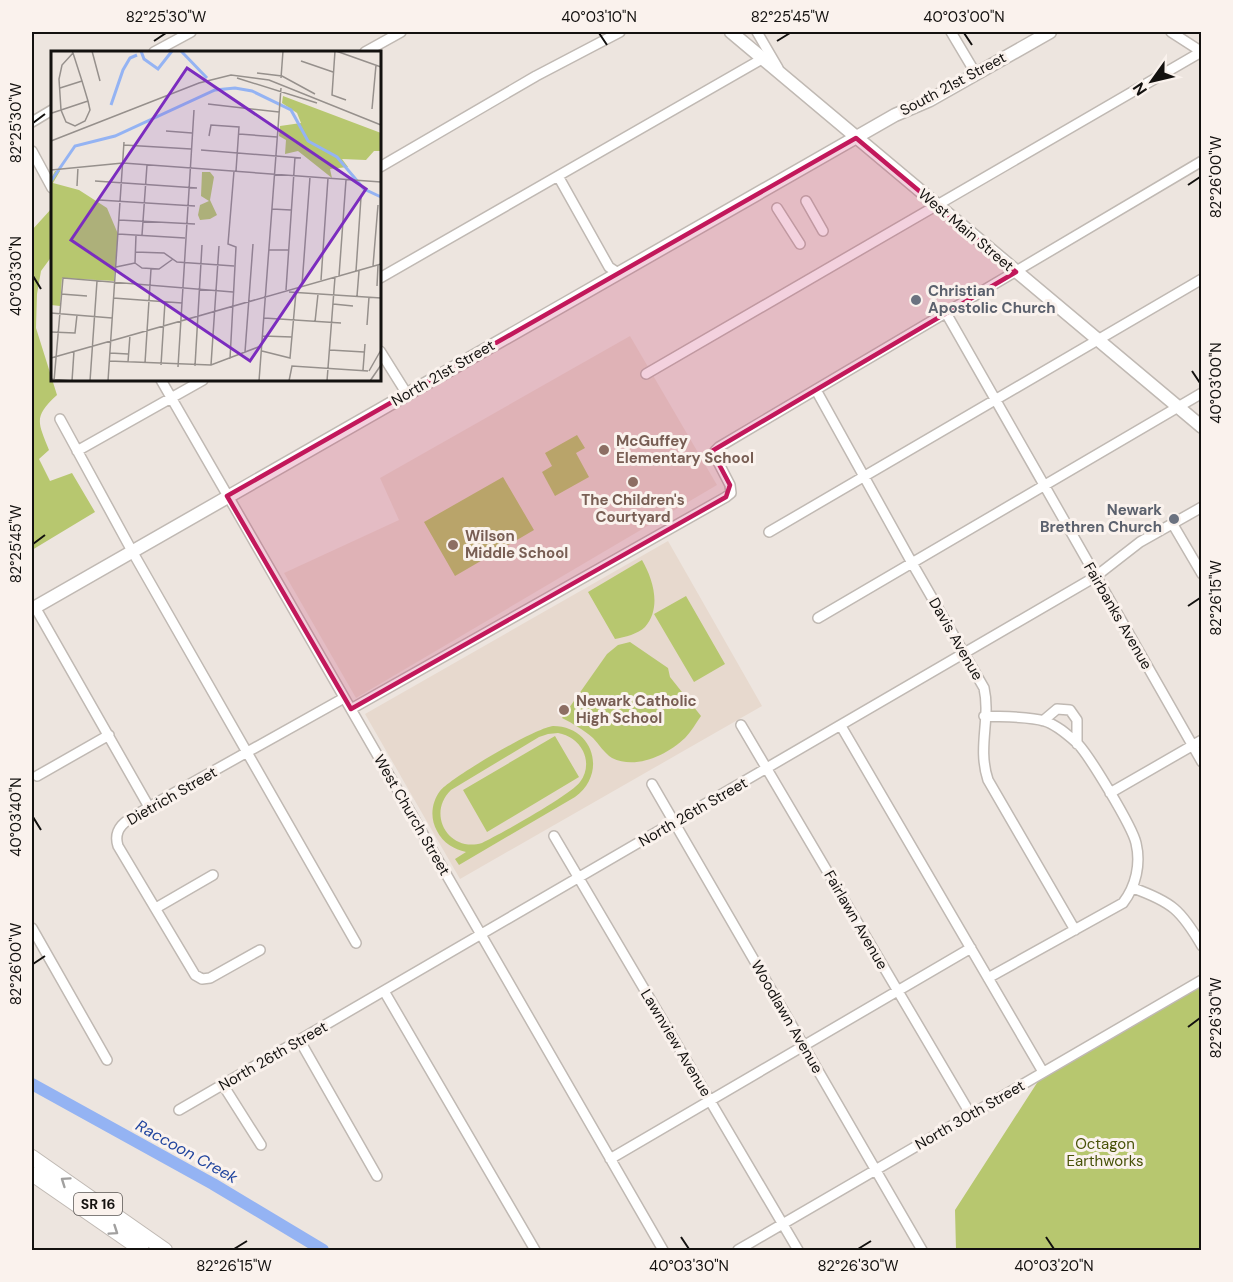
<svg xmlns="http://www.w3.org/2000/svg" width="1233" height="1282" font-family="'DM Sans',sans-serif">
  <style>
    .built { fill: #e7d9ce }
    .green { fill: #b7c76f; fill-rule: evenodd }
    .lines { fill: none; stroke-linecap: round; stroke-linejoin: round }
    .river { stroke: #94b3f3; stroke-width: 12 }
    .minor-casing { stroke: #c0b9b3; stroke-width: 12 }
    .major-casing { stroke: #c0b9b3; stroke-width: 15 }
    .highway-casing { stroke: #c0b9b3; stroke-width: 16 }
    .minor { stroke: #fff; stroke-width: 9 }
    .major { stroke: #fff; stroke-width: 12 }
    .highway { stroke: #fff; stroke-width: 14 }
    .oneway { stroke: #a1a09f }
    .marked { fill: #c2185b; fill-opacity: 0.2; stroke: #c2185b; stroke-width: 4.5; stroke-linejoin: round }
    .ticks { fill: none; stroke: #13110f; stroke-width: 2 }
    .worship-dot { fill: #6b7280; stroke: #faf2ed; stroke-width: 2 }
    .education-dot { fill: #8d6e63; stroke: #faf2ed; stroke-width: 2 }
    .labels { text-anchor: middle; stroke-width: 6; stroke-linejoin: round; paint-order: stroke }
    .shield { fill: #faf2ed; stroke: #585452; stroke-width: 1.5 }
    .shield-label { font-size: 14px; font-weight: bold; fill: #13110f }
    .street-label { font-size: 15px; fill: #13110f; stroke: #faf2ed }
    .worship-label { font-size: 15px; font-weight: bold; fill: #5b616d; stroke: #faf2ed; text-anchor: start }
    .education-label { font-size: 15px; font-weight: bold; fill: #785e54; stroke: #faf2ed; text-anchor: start }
    .park-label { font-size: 15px; fill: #485209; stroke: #faf2ed }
    .water-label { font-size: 16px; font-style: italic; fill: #20449e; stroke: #faf2ed }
    .inset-river { fill: none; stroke: #94b3f3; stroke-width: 3 }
    .inset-road { fill: none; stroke: #96908c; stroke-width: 1.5 }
    .view { fill: #7b2cbf; fill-opacity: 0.15; stroke: #7b2cbf; stroke-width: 3 }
    .inset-edge { fill: none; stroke: #13110f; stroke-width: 3 }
    .neatline { fill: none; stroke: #13110f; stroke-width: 2 }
    .ticks-label { font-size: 15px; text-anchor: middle; fill: #13110f }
  </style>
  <rect width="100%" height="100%" fill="#ede5df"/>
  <path class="built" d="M630,336l87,149 -361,213 -72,-125 115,-53 -19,-42z
    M668,541l94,165 -302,173 -95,-165z"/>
  <path class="green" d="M52,208v48l-11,15 -4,23 -1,34 21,67c-24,22 -19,27 -8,55l-10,9 11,22 22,-8 23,39 -63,38v-320z
    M577,435l8,13 -9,5 13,24 -34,19 -13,-24 10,-6 -7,-13z
    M503,477l31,53 -79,46 -31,-54z
    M642,560c11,19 20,48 3,67 -7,7 -20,10 -30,12l-27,-47z
    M686,596l39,68 -31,18 -40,-68z
    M630,642l38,26 2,9 31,39c-5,7 -10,16 -16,22 -18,17 -49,32 -73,20 -8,-5 -13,-14 -19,-20 -9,-8 -21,-15 -31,-20l45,-64 11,-9z
    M553,726c40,0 55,47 22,71l-116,68 -4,-6 11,-7c-12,-3 -23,-9 -29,-21 -7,-12 -6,-28 3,-40 10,-13 95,-63 113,-65zM558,733c11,2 20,8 25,18 5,10 4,22 -3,31 -8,12 -81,53 -98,61 -33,10 -56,-29 -31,-53l88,-53 9,-3z
    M555,736l24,41 -92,55 -24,-42z
    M1201,983v267h-245l-1,-40 89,-138z"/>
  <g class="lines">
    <path class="river" d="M32,1084l181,100 110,66"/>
    <g class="minor-casing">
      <path id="minor" d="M757,32l21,36
        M951,32l25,42
        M1171,32l31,20
        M154,52l37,-20
        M365,52l36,-20
        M32,122l20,-12
        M32,151l20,37
        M380,167l156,-91 84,-44
        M558,176l51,91 9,6
        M806,201l17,30
        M777,208l23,36
        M380,278l382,-219
        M946,313l256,449
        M380,351l27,43
        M646,374l555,-322
        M161,380l502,870
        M816,390l96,173 72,125c7,31 -7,59 4,92l87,150
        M60,419l72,132 224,392
        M77,451l126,-71
        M1172,523l30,51
        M769,532l433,-253
        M35,607l114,200
        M818,618l384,-225
        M351,709l375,-212 5,-4 -1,-8 -15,-29v-5l4,-4 483,-286
        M984,716c16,1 46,0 60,5 12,3 25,15 34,23 12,13 54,82 58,99 5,21 0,43 -13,60l-135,75
        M1044,720l13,-11 13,1 7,10v24
        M741,725l230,390
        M841,726l202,346
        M37,776l72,-41
        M652,784l270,466
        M1110,793l92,-53
        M554,836l244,414
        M1133,888c39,14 48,22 69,58
        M156,908l57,-33
        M32,928l75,132
        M260,950l-50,28 -8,1 -7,-4 -77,-129c-7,-22 16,-29 31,-39l195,-109
        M384,991l151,259
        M300,1041l77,135
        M223,1085l38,60
        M179,1110l916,-533 45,-35 62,-35
        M610,1159l361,-211
        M738,1250l464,-270"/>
    </g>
    <g class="major-casing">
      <path id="major" d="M731,32l471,395
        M32,609l863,-494 35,-15 120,-68"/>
    </g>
    <g class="highway-casing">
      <path id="highway" d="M32,1157l133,93
        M32,1174l110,76"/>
    </g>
    <use href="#minor" class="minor"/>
    <use href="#major" class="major"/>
    <use href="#highway" class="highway"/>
  </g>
  <defs><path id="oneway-chevron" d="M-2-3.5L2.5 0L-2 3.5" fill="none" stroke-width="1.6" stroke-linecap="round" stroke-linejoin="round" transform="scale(1.5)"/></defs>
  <g class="oneway">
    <use href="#oneway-chevron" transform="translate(65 1181) rotate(-145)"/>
    <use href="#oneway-chevron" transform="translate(114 1231) rotate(34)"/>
  </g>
  <path class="marked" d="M856,138l160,134 -304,179 18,34 -4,12 -375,212 -124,-213z"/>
  <path class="ticks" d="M599,33l8,12M964,33l8,12M154,41l12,-8M777,41l13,-8M33,123l12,-9M1188,185l12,-8M33,276l8,13M1192,371l8,12M33,544l12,-9M1188,606l12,-8M33,817l8,13M33,964l12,-8M1188,1027l12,-9M681,1237l8,12M1046,1237l8,12M234,1249l13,-8M858,1249l13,-8"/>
  <g class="worship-dot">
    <circle cx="916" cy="300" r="6"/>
    <circle cx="1174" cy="519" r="6"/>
  </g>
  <g class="education-dot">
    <circle cx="604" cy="450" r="6"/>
    <circle cx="633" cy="482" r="6"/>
    <circle cx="453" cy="545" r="6"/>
    <circle cx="564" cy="710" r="6"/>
  </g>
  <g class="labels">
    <rect class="shield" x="74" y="1193" width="48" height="22" rx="4.5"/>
    <g class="shield-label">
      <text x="98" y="1209">SR 16</text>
    </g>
    <g class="street-label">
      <text transform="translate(953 84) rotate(-28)" y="5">South 21st Street</text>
      <text transform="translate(966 230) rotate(40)" y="5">West Main Street</text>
      <text transform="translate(443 373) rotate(-30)" y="5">North 21st Street</text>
      <text transform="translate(1118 616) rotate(60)" y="5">Fairbanks Avenue</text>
      <text transform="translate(956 639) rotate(60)" y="5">Davis Avenue</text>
      <text transform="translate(172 796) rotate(-30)" y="5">Dietrich Street</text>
      <text transform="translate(693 812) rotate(-30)" y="5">North 26th Street</text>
      <text transform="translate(412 815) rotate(60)" y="5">West Church Street</text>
      <text transform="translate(856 920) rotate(60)" y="5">Fairlawn Avenue</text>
      <text transform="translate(787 1017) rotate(60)" y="5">Woodlawn Avenue</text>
      <text transform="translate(676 1043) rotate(59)" y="5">Lawnview Avenue</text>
      <text transform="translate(273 1056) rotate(-30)" y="5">North 26th Street</text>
      <text transform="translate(970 1115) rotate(-30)" y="5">North 30th Street</text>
    </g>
    <g class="worship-label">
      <text x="928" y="296">Christian<tspan x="928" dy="17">Apostolic Church</tspan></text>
      <text x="1162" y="515" text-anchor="end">Newark<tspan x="1162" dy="17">Brethren Church</tspan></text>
    </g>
    <g class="education-label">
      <text x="616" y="446">McGuffey<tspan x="616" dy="17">Elementary School</tspan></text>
      <text x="633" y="505" text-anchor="middle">The Children's<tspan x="633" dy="17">Courtyard</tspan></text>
      <text x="465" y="541">Wilson<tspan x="465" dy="17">Middle School</tspan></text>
      <text x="576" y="706">Newark Catholic<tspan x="576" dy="17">High School</tspan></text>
    </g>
    <g class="park-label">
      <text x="1105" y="1149">Octagon<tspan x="1105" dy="17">Earthworks</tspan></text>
    </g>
    <g class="water-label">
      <text transform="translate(187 1151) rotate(29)" y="6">Raccoon Creek</text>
    </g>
  </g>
  <g transform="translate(51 51)">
    <rect width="330" height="330" fill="#ede5df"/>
    <path d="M232,45l98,37v18h-7l-8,9 -24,-1 6,8 -18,2 2,9 -34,-27 -13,3 1,-14 -7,-4 1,-10 21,-3 -4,-10 -15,-10zM4,120h5l-7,12 26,7 28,18 11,26 -4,47 -52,-3 -2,28 -9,-1v-126zM151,121h8l4,5 -4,23 7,15 -7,4 -10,1 -2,-5 2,-10 9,-4 -8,-5z" fill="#b7c76f"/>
    <path class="inset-river" d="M90,0l3,8 14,10 14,-18M130,0l26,27M60,54l12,-35 7,-12 7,-3M0,130l24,-35 40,-10 100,-46 20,-2 17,3 39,19 17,31 29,16 27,32 17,8"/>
    <path class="inset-road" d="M21,0l1,2 9,28 6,20 2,9 -5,11 -10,5 -9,-4 -5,-12 -2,-31 3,-14 11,-12M41,0l8,30M284,0l-3,44 14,5M285,0l45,16M250,10l32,11M206,22l25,3 33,18M186,27l80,25M230,27l2,-27M9,37l22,-7M157,53l71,8M321,58l4,-44M1,62l36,-12M115,80l26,2M188,83l38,3M158,85l2,-11 28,2 -3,44M0,90l148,-58 32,-8 38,5 112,45M73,94l67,4M150,99l100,8M0,119l72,-7 258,19M44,130l102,7M26,135l1,-19M48,149l96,6M221,158l19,1M68,169l76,4M67,183l67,4M91,184l5,-70M218,199h20M84,201l29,1 13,9 57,4M84,212l7,5 17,1 14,-10M84,212l1,-28M322,215l5,-61M65,216l19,-4M305,220l5,-74M288,225l7,-96M270,229l7,-102M251,234l8,-108M326,235l1,-21M235,239l9,-133M238,241l92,6M10,243l26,2M306,245l2,-25M62,247l69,5M282,253l20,2M0,262l61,5M213,267l77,5M264,271l3,-28M316,274l2,-28M0,281l24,1 2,-18M212,285l29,1M279,299l34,2M211,300l28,7 6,-66M194,301l8,-108M59,302l18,1M0,307l330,-94M179,308l6,-112 -8,-3 6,-73M58,310l102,4 50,-19M77,311l2,-27M94,312l6,-94M110,314l4,-63M160,314l8,-119M144,315l7,-121M127,316l16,-257M312,319l2,-26M318,320l12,-21M0,328l22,2M3,330l9,-103 170,14M21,330l2,-30M39,330l7,-100M57,330l16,-239M208,330l22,-293M238,330l3,-15 76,5M276,330l8,-104M319,330l11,-16"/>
    <path class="view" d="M136,17l179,121 -116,172 -179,-121z"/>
    <rect width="330" height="330" class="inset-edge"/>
  </g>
  <rect width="1233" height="1282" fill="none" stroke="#faf2ed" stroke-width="66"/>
  <g transform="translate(1152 81) rotate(236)" stroke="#faf2ed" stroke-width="4.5" paint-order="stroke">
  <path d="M0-4.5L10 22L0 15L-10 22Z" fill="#13110f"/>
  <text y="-9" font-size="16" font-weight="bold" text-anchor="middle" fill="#13110f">N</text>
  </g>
  <rect x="33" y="33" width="1167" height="1216" class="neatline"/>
  <g class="ticks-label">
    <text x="166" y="22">82°25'30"W</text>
    <text x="599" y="22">40°03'10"N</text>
    <text x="790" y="22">82°25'45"W</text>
    <text x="964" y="22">40°03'00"N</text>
    <text transform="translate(16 123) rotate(-90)" y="5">82°25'30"W</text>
    <text transform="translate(1216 177) rotate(-90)" y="5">82°26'00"W</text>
    <text transform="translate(16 276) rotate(-90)" y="5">40°03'30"N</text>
    <text transform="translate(1216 383) rotate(-90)" y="5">40°03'00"N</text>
    <text transform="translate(16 544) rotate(-90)" y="5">82°25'45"W</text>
    <text transform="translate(1216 598) rotate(-90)" y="5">82°26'15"W</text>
    <text transform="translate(16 817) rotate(-90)" y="5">40°03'40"N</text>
    <text transform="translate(16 964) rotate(-90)" y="5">82°26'00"W</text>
    <text transform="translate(1216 1018) rotate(-90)" y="5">82°26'30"W</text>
    <text x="234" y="1271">82°26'15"W</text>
    <text x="689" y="1271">40°03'30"N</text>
    <text x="858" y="1271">82°26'30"W</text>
    <text x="1054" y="1271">40°03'20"N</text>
  </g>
</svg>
